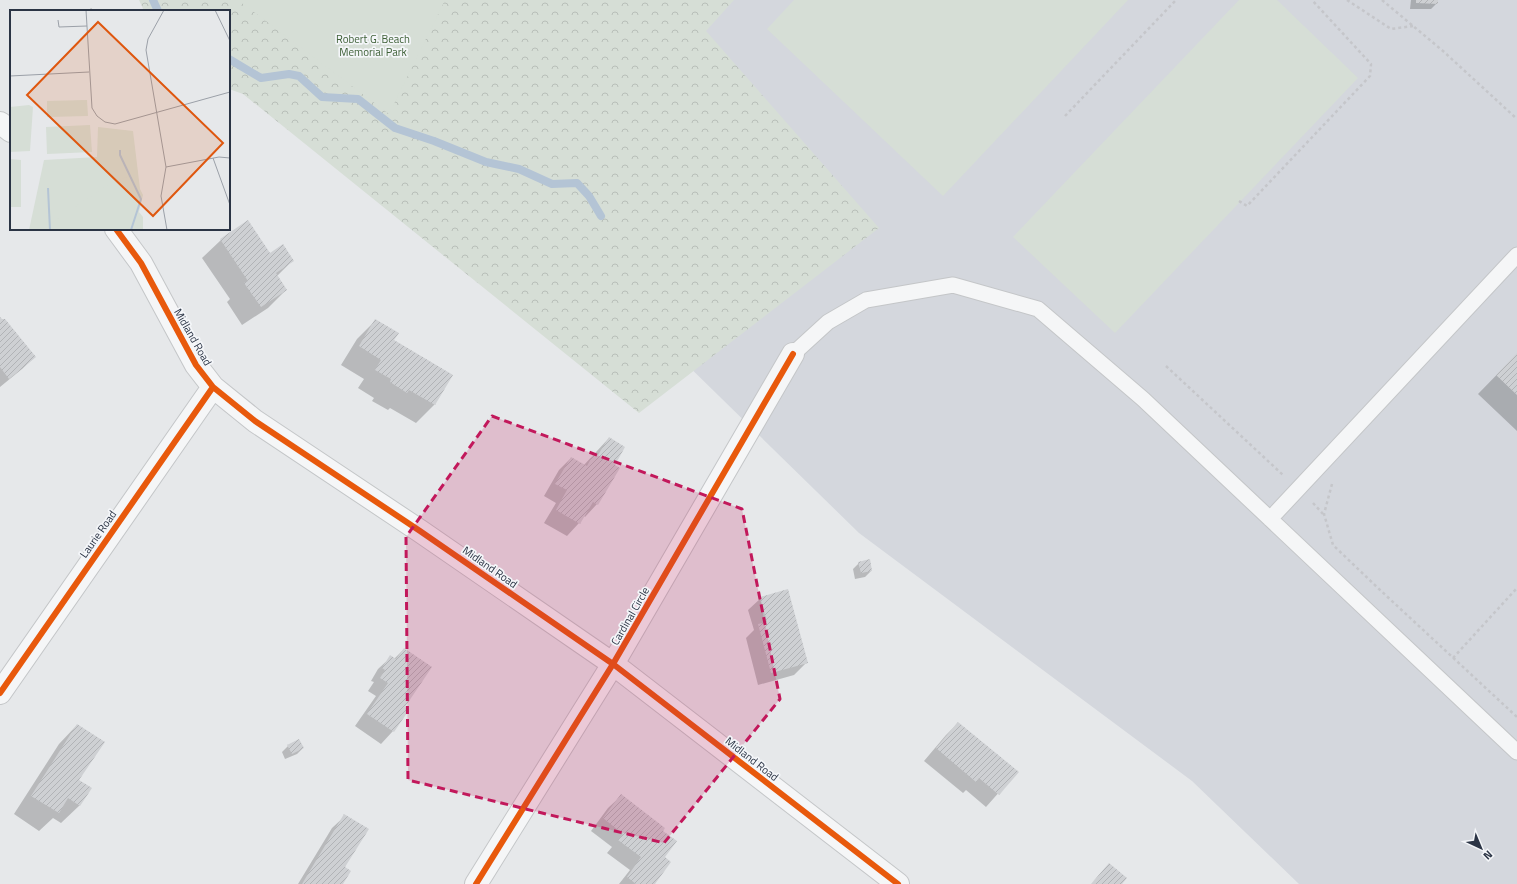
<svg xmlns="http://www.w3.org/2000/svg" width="1517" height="884" font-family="'Titillium Web',sans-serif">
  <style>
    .built { fill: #d4d7dd }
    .forest { fill: url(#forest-crowns) }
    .park { fill: #d6ded6 }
    .shadow { fill: #0003 }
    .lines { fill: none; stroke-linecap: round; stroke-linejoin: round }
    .stream { stroke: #b4c4d5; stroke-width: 8 }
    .building { fill: url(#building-hatch) }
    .service-casing { stroke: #c4c6c8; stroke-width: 17 }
    .minor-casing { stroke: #c4c6c8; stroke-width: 24 }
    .path { stroke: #c5c6ca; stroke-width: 2.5; stroke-dasharray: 3 3; stroke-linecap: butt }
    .service { stroke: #f5f6f7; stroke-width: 15 }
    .minor { stroke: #f5f6f7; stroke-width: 22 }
    .cycleway-casing { stroke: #f4f6f9; stroke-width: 8 }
    .cycleway { stroke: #e8590c; stroke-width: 6 }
    .marked { fill: #c2185b; fill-opacity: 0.2; stroke: #c2185b; stroke-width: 3; stroke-dasharray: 8 5; stroke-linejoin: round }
    .labels { text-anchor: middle; stroke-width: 3.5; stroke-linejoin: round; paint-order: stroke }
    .park-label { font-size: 11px; fill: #3f6138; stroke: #f4f6f9 }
    .street-label { font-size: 11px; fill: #2b3445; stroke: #f4f6f9 }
    .inset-river { fill: none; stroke: #b4c4d5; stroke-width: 2 }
    .inset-road { fill: none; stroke: #9ba0a8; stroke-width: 1 }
    .view { fill: #df570f; fill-opacity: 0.15; stroke: #df570f; stroke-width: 2 }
    .inset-edge { fill: none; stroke: #2b3445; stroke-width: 2 }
  </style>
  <defs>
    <pattern id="forest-crowns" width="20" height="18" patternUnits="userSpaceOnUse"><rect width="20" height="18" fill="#d6ded6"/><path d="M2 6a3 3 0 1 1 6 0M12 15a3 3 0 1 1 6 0" fill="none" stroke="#b8bfb9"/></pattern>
    <pattern id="building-hatch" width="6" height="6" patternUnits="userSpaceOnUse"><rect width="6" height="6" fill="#ced0d3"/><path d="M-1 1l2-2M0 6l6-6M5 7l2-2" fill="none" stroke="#b1b3b6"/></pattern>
  </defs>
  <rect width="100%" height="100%" fill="#e6e8ea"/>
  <path class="built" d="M473,0h1044v884h-218l-107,-103 -333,-248 -228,-223z"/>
  <path class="forest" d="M139,0h595l-28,31 173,197 -240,185 -396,-319 -14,-5v-78h-85z"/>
  <path class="park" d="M238,0h207l-56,114z
    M794,0h334l-185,196 -176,-167z
    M1239,0h38l81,78 -243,255 -102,-96z"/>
  <path class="shadow" d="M1411,0h26v3l-6,6h-21z
    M91,8l4,3h-7z
    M221,240l71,21 -15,15 9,14 -18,18 -26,17 -15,-23 3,-3 -28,-41z
    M0,318l35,39 -13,12 -22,18z
    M376,320l17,20 59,35 -18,30 -18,18 -26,-15 -2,2 -16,-9 2,-3 -16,-10 6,-9 -23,-14 16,-26z
    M1517,354v77l-39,-37z
    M609,438l5,27 -17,39 -12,13 -1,-1 -5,7 -12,13 -23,-13 12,-20 -12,-7 15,-26 12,-12 13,7z
    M859,563l12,8 -6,6 -10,2 -2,-10z
    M761,598l46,64 -13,13 -36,10 -12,-47 8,-8 -6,-20z
    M404,649v58l-11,24 -12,13 -26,-18 21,-30 -8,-5 6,-9 -3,-1 7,-12 13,-12 3,2z
    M958,723l59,49 -31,35 -20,-17 -3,3 -39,-32 22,-26z
    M77,725l3,80 -19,18 -8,-5 -14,13 -25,-17 45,-70z
    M288,746l15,2 -6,6 -12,5 -3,-7z
    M621,796l40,35 3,26 -11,27h-34l11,-14 -23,-17 5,-6 -21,-16 17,-23z
    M345,816l-4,68h-43l34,-56z"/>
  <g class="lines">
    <path class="stream" d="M153,0l5,11
      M229,59l32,19 28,-4 10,2 23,21 36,2 37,29 39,13 52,21 33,7 33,15 25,-1 12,13 12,20"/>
  </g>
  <path class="building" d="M1416,0h22v4l-22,-1z
    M248,220l22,33 13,-9 11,17 -18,12 11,17 -26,17 -17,-24 4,-2 -28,-42z
    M0,317l2,2h3l31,38 -27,22 -9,-12z
    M375,319l24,14 -5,7 59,35 -18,30 -26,-15 -2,3 -17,-11 1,-3 -16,-9 6,-10 -22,-14z
    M1517,353v42l-21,-20z
    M609,437l16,10 -10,18 5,3 -22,37 -5,-3 -13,22 -24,-14 11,-20 -12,-6 16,-27 16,9 7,-13 4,2z
    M870,559l2,12 -11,2 -3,-11z
    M788,589l20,74 -37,10 -13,-49 9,-2 -7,-25z
    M404,648l28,19 -27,40 4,3 -15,22 -27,-18 21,-31 -8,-5 5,-8 -3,-2 8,-13 6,4z
    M958,722l61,50 -20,23 -20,-17 -3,4 -40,-34z
    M77,724l28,18 -26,38 13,8 -12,18 -12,-8 -9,15 -28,-17z
    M299,739l5,9 -12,6 -5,-9z
    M621,794l44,34 -2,3 14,10 -12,16 6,5 -16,22h-19l-9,-7 14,-20 -23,-17 5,-6 -20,-16z
    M344,814l25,15 -24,38 6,4 -8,13h-41z
    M1109,863l18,15 -5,6h-31z"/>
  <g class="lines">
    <g class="service-casing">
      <path id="service" d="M793,354l35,-32 38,-22 87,-15 85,24 105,90 374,353
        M1270,519l247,-264"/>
    </g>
    <g class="minor-casing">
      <path id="minor" d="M0,123l11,8
        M116,229l25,34 55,102 17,22 42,34 165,110 193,133 285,220
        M0,693l213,-306
        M476,884l137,-220 180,-310"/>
    </g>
    <path class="path" d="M1347,0l44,29 22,-3
      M1382,0l61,51 74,68
      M1065,116l111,-116
      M1239,201l8,5 123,-130 1,-12 -59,-64
      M1166,366l117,109
      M1332,484l-8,30 9,31 46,44 138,128
      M1313,503l10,11
      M1453,658l64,-70"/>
    <use href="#service" class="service"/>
    <use href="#minor" class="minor"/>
    <g class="cycleway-casing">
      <path id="cycleway" d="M116,229l25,34 55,102 17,22 42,34 165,110 193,133 285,220
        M0,693l213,-306
        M476,884l137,-220 180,-310"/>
    </g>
    <use href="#cycleway" class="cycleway"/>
  </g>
  <path class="marked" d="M492,416l250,93 38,190 -116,144 -256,-63 -2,-243z"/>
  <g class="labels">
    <g class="park-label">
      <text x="373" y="43">Robert G. Beach<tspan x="373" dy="13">Memorial Park</tspan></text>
    </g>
    <g class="street-label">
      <text transform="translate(193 337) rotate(60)" y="4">Midland Road</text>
      <text transform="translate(98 534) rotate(-55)" y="4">Laurie Road</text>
      <text transform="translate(490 567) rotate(35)" y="4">Midland Road</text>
      <text transform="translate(630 616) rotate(-60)" y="4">Cardinal Circle</text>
      <text transform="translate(752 759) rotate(38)" y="4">Midland Road</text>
    </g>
  </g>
  <g transform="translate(10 10)">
    <rect width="220" height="220" fill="#e6e8ea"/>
    <path d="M88,117l35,4 7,58 3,6 -4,17 4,5v13h-114l15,-70 53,-3z" fill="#d6ded6"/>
    <path d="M77,90l1,16 -41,1v-16zM19,95l4,2 -3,44 -20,1v-45zM80,115l2,27 -45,2 -1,-27zM0,149l11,1v47h-11zM120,166l8,54h-88l-1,-5 33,-23 31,-20z" fill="#d6ded6"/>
    <path class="inset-river" d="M110,140v5l21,44 -10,31M38,178l2,42"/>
    <path class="inset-road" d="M76,0l6,98 5,8 8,6 10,2 115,-32M154,0l-16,29 -2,11 20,117 -5,29 6,34M205,0l15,31M48,10l1,7 28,-1M0,66l79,-4M203,148l17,47M156,157l53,-10 11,1"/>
    <path class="view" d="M88,12l125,121 -70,73 -126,-121z"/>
    <rect width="220" height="220" class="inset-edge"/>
  </g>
  <g transform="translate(1481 848) rotate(136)" stroke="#f4f6f9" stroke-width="3" paint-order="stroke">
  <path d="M0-3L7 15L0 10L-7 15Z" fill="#2b3445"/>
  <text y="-6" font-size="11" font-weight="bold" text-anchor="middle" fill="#2b3445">N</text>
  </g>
</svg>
